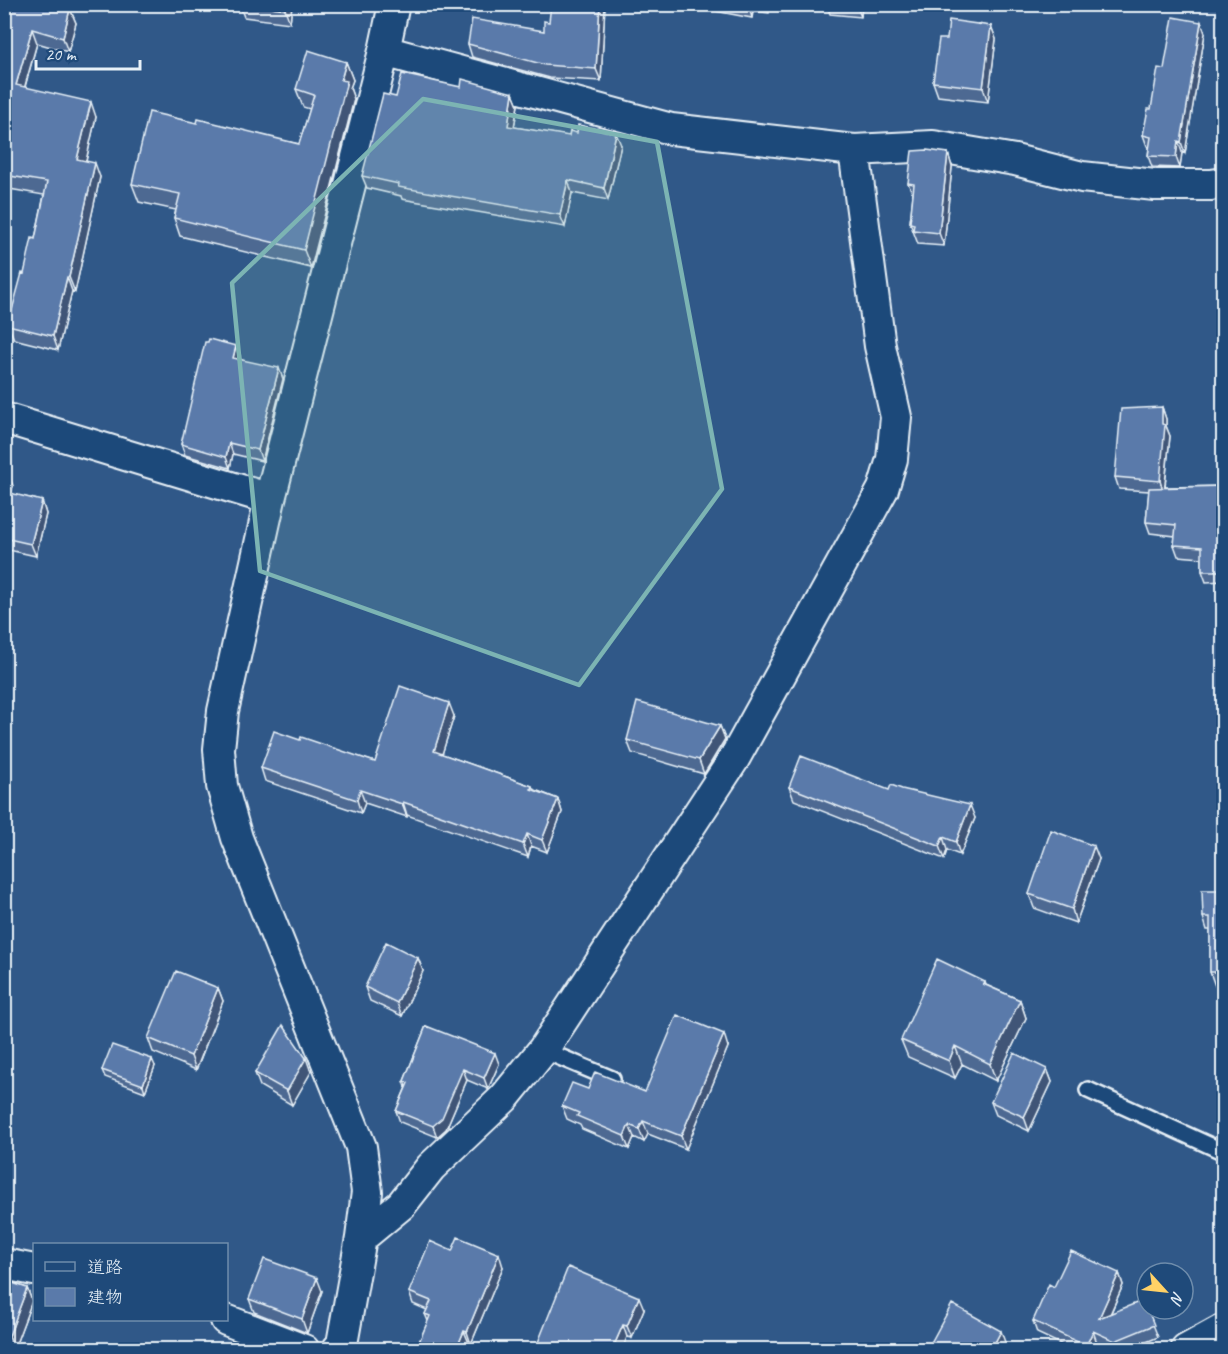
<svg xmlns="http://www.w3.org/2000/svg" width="1228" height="1354" font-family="Caveat,'Klee One',sans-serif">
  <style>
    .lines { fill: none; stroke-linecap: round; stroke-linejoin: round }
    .service-casing { stroke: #e8f1f8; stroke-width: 20 }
    .minor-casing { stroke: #e8f1f8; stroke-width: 34 }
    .service { stroke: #1f4a7a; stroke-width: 15 }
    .minor { stroke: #1f4a7a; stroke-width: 30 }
    .wall { fill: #4d6992; stroke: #e8f1f8; stroke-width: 1.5 }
    .shaded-wall { fill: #3f5577; stroke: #e8f1f8; stroke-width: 1.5 }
    .building { fill: #5a7aaa; stroke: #e8f1f8; stroke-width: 1.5 }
    .marked { fill: #7cb4b3; fill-opacity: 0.2; stroke: #7cb4b3; stroke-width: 4.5; stroke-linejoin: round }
  </style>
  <rect width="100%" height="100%" fill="#305888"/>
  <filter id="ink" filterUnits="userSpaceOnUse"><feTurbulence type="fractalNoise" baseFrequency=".0167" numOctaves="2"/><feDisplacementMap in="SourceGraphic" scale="12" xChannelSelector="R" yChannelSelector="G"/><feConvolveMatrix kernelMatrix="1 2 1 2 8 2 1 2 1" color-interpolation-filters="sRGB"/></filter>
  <g filter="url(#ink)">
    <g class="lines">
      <g class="service-casing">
        <path id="service" d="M543,1050l69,29
          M1088,1090l136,62"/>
      </g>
      <g class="minor-casing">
        <path id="minor" d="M384,51l287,78 183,21 79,-4 82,14 67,17 73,8h56l13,-2
          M4,418l266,81
          M361,1238l40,-33 30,-38 73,-69 39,-48 191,-291 149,-270 9,-30 4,-42 -16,-71 -26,-196
          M4,1264l30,6
          M226,1320l78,30
          M337,1350l5,-6 19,-106 6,-46 -6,-45 -124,-309 -15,-52 -3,-37 4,-38 47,-212 114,-448 10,-47
          M1186,1350l38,-21"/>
      </g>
      <use href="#service" class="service"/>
      <use href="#minor" class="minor"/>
    </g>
    <path class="wall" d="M4,4l66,5 6,14 -8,29 -31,-9 -12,44 71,30 -10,44 14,16 -25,115 -3,-1 -14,59 -44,-11 -6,-14 27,-86 9,-44 -40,-7z
      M239,4h53l-2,19 -46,-6z
      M605,4l-4,77 -51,-3 -78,-21 -4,-13 76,-13 5,-9z
      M679,4h91l-1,9 -16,-2 -1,7z
      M823,4h39l-1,13 -31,-3 -3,-9z
      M1201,22l4,11 -20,120 -3,-1 -2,16 -28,-1 -4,-11 1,-9 -2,-1 -4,-11 21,-66z
      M991,26l5,13 -8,63 -50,-6 -5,-14 14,-43z
      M346,62l7,18 -3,8 4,11 -43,169 -131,-32 -6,-18 2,-8 -37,-8 -7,-18 65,-61 102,21 11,-35 -7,-2 -7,-18z
      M461,87l52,6 5,12 -4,22 107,18 -13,55 -36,-7 -7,34 -163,-28 -1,-3 -34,-8 -5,-12 34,-79z
      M948,153l4,14 -8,79 -26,-2 -8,-21 3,-28 -5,-12z
      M240,357v2l43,20 -21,82 -29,-7 -3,14 -45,-13 -4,-11z
      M1162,407l4,12v7l4,10 -5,51 59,-1v95l-18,1 -4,-11v-13l-24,-2 -4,-11 1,-9 -25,-3 -4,-11 3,-31 -30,-2 -4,-12z
      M4,472l9,14 -2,6 1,2 30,7 4,13 -10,42 -32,-7z
      M454,716l-12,38 90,32 1,3 25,10 4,13 -15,40 -16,-6 -3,11 -121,-42v2l-42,-14 -4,10 -96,-32 -4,-13 39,-28 75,22z
      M720,726l5,13 -21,35 -72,-21 -5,-13z
      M789,787l100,3 86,28 -15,37 -13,-5 -3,9 -150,-59z
      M1099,859l-23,64 -42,-15 -5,-14z
      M1224,890v95l-9,1 -5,-14v-42h-3l-4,-13z
      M418,958l5,13 -21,45 -32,-15 -5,-14z
      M985,982l1,3 34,15 6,18 -30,63 -34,-17 -7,14 -47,-21 -7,-17z
      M218,988l5,13 -27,69 -43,-18 -5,-14z
      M426,1026l73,38 -11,25 -21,-9 -21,49 -9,8 -37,-15 -4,-11 10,-24 -2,-6z
      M728,1047l-42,102 -38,-15 -4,8 -10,-5 -5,12 -47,-20 -2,-4 -13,-6 -5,-13 26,-17 57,3z
      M155,1066l-10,26 -40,-15 -3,-7z
      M1047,1069l5,13 -23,49 -33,-16 -5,-13z
      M311,1072l-19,33 -32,-19 -5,-13z
      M452,1251l51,16 -32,77 -2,-1 -3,7h-48l-1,-3 11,-26 -3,-7 2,-4 -14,-6 -4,-12z
      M1119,1273l4,12 -12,28 36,-4 11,28 -30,13h-16l-15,-7 -3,7h-21l-36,-17 -4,-12 21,-34z
      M4,1280l23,8 5,13 -18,48 -9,-3 -1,3z
      M322,1291l-15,42 -53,-21 -5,-13z
      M644,1309l-12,29 -5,-1 -92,13z"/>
    <path class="shaded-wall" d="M286,4h6l-2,19 -5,-14z
      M600,4h5l-4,77 -5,-12z
      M748,4h2l3,7 -1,7z
      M766,4h4l-1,9z
      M856,4h6l-1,13z
      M70,9l6,14 -8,29 -5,-14z
      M1201,22l4,11 -20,120 -4,-11z
      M991,26l5,13 -8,63 -5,-14z
      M32,29l5,14 -16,57 -5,-15z
      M346,62l7,18 -3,8 4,11 -43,169 -7,-18 37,-170z
      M513,93l5,12 -6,33 -4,-12z
      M91,102l5,15 -13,57 -6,-15z
      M616,133l5,12 -13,55 -4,-12z
      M1178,141l4,11 -2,16 -4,-11z
      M948,153l4,14 -8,79 -5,-13z
      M95,163l5,14 -25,115 -6,-15z
      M568,180l4,13 -7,34 -5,-12z
      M67,277l5,14 -14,59 -5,-14z
      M236,346l4,11 -3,12 -4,-11z
      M279,368l4,11 -21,82 -4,-11z
      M1162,407l4,12v7l4,10 -6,57 -4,-12z
      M229,443l4,11 -3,14 -4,-11z
      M8,473l5,13 -2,6 5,11 -12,-13z
      M42,501l4,13 -10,42 -5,-12z
      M449,703l5,13 -15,48 -5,-13z
      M720,726l5,13 -21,35 -5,-14z
      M360,790l5,13 -4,10 -4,-13z
      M558,799l4,13 -15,40 -5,-12z
      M403,802l4,13v2l-5,-13z
      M970,805l5,13 -15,37 -4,-13z
      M527,834l4,12 -3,11 -5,-13z
      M943,837l4,13 -3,9 -5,-13z
      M1094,846l5,13 -23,64 -4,-14z
      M418,958l5,13 -21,45 -5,-13z
      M218,988l5,13 -27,69 -5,-14z
      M1020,1000l6,18 -30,63 -6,-17z
      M724,1034l4,13 -42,102 -5,-13z
      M955,1046l7,18 -7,14 -6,-17z
      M495,1053l4,11 -11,25 -4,-11z
      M306,1058l5,14 -19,33 -5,-14z
      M152,1059l3,7 -10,26 -2,-7z
      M463,1069l4,11 -21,49 -9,8 -4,-11z
      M1047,1069l5,13 -23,49 -5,-14z
      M643,1121l5,13 -4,8 -5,-13z
      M629,1125l5,12 -5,12 -5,-13z
      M499,1254l4,13 -32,77 -4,-12z
      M1119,1273l4,12 -20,45 -4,-12z
      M317,1278l5,13 -15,42 -5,-14z
      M27,1288l5,13 -18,48 -5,-13z
      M639,1297l5,12 -12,29 -5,-12z
      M623,1325l4,12 -5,13h-10z
      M464,1331l5,12 -3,7h-10z
      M1001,1331l5,14 -2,5h-13z
      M1093,1331l4,12 -3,7h-6l-2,-4z"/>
    <path class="building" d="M4,4h52l14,5 -7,29 -31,-9 -16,56 75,17 -14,57 18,4 -26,114h-2l-14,59 -45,-11 14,-52 2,1 8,-36 3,1 12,-57 -43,-7z
      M244,4h42l-1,5z
      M551,4h49l-4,65 -51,-4 -77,-21 4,-25 72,12v-10l5,1z
      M1173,17l28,5 -20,120 -3,-1 -2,16 -28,-1 3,-19 -8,-2 5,-26h3l7,-41 6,1z
      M949,20l42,6 -8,62 -50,-6 6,-43h8z
      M308,50l38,12 -5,18 6,1 -43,169 -130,-32 6,-24 -48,-10 17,-72 48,11 1,-4 101,25 15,-49 -18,-6z
      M402,74l59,13 1,-8 51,14 -5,33 61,10 1,-5 7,2 1,-8 38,8 -12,55 -36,-8 -8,35 -162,-28 1,-3 -37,-8 21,-82 13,3z
      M927,150l21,3 -9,80 -26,-3 1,-6 -4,-1 4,-39 -6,-1 4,-32z
      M209,339l27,7 -3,12 46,10 -21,82 -29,-7 -3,14 -45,-13 24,-102h3z
      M1162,407v17l3,1 -5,56 -45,-4 6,-68z
      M4,472l4,1 -4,15z
      M1224,486v85h-22v-24l-28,-2 2,-20 -30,-3 3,-34z
      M4,489l7,2 -1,2 32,8 -11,43 -27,-6z
      M400,686l49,17 -15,48 98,35 -1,3 27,10 -16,41 -15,-6 -4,10 -120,-42 -1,2 -42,-14 -3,10 -96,-32 13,-37 26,9 1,-3 74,25z
      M637,702l83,24 -21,34 -72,-20z
      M801,756l88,34 2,-5 11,4 68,16 -14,37 -13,-5 -4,9 -150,-59z
      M1051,830l43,16 -22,63 -43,-15z
      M1202,890h22v82h-14v-55h-7z
      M386,942l32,16 -21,45 -32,-16z
      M937,959l48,23 -2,2 37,16 -30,64 -35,-18 -6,15 -48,-21z
      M176,971l42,17 -27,68 -43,-18z
      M677,1015l47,19 -43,102 -38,-15 -4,8 -10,-4 -5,11 -47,-20 2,-3 -17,-7 10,-23 16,6 7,-17 50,20z
      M283,1025l23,33 -19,33 -32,-18z
      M426,1026l69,27 -11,25 -21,-9 -21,49 -9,8 -37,-15 12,-28 -4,-2z
      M112,1045l40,14 -9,26 -41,-15z
      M1014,1053l33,16 -23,48 -33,-15z
      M458,1237l41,17 -32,78 -3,-1 -8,19h-33l-6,-3 13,-31 -5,-2 6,-13 -22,-9 21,-51 22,10z
      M1071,1251l48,22 -20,45 45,-18 10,25 -39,16 -22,-10 -7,15 -53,-25 16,-37 5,3z
      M264,1259l53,19 -15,41 -53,-20z
      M568,1267l71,30 -12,29 -4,-1 -11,25h-77z
      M4,1280l23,8 -18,48 -5,-2z
      M952,1304l49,27 -10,19h-64z"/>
  </g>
  <path class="marked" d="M423,99l234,43 65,347 -143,196 -319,-114 -28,-288z"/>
  <rect width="1228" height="1354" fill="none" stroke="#1f4a7a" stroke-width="24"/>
  <rect x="12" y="12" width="1204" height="1330" fill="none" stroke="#e8f1f8" stroke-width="2" filter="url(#ink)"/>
  <rect x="33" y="1243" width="195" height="78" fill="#1f4a7a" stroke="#6f8dac" stroke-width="1.5"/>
  <rect x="45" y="1262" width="30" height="9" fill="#1f4a7a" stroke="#6f8dac" stroke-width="1.5"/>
  <text x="87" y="1273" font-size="18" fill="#e8f1f8">道路</text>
  <rect x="45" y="1288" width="30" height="18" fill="#5a7aaa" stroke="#6f8dac" stroke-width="1.5"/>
  <text x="87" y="1303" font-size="18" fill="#e8f1f8">建物</text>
  <g transform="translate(1165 1291) rotate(117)"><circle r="28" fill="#1f4a7a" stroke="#6f8dac" stroke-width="1.5"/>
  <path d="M0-4.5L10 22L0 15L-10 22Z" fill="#ffd166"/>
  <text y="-9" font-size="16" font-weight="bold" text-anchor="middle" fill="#e8f1f8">N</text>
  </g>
  <path d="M36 60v9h104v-9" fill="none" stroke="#e8f1f8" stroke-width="3"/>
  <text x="45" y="60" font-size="18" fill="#e8f1f8" stroke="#1f4a7a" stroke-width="4.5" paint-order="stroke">20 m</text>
</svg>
